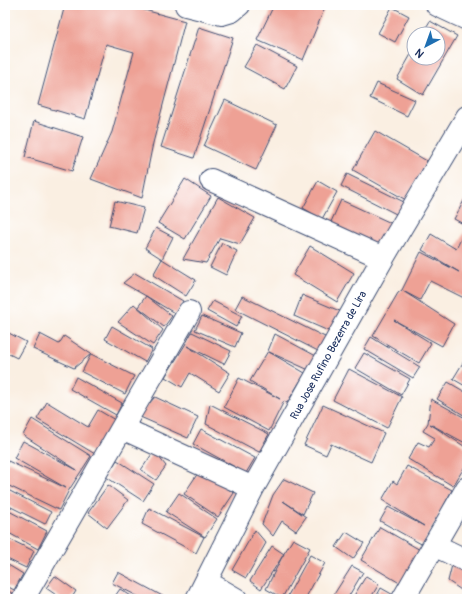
<svg xmlns="http://www.w3.org/2000/svg" width="472" height="604" font-family="Pangolin,sans-serif">
  <style>
    .building { fill: #eea195 }
    .lines { fill: none; stroke-linecap: round; stroke-linejoin: round }
    .street-casing { stroke: #3c4c72; stroke-width: 24 }
    .street { stroke: #fff; stroke-width: 22 }
    .labels { text-anchor: middle; stroke-width: 3; stroke-linejoin: round; paint-order: stroke }
    .street-label { font-size: 11px; fill: #1b2f5e; stroke: #fff }
  </style>
  <rect width="100%" height="100%" fill="#fff"/>
  <filter id="ink" filterUnits="userSpaceOnUse"><feTurbulence type="fractalNoise" baseFrequency=".025" numOctaves="2"/><feDisplacementMap in="SourceGraphic" scale="8" xChannelSelector="R" yChannelSelector="G"/><feConvolveMatrix kernelMatrix="1 2 1 2 8 2 1 2 1" color-interpolation-filters="sRGB"/></filter>
  <filter id="wash" filterUnits="userSpaceOnUse"><feTurbulence type="fractalNoise" baseFrequency=".012" numOctaves="4" result="noise"/><feDisplacementMap in="SourceGraphic" scale="16" xChannelSelector="R" yChannelSelector="G"/><feGaussianBlur stdDeviation="0.9" result="paint"/><feColorMatrix in="noise" values="0 0 0 0 0 0 0 0 0 0 0 0 0 0 0 0 0 1.4 0 .05"/><feComposite in="paint" operator="in"/></filter>
  <g filter="url(#wash)">
    <rect width="100%" height="100%" fill="#faefe2"/>
    <g id="blocks">
      <path class="building" d="M65,5h61l59,16 -32,122 -11,55 -51,-19 21,-47 22,-80 -28,-8 -21,75 -47,-14z
        M274,5h52l-23,55 -46,-20z
        M392,7l17,9 -14,26 -17,-9z
        M430,21l27,15 -34,59 -26,-16 17,-30v9h24v-24h-16z
        M199,27l34,11 -39,120 -33,-11z
        M257,45l40,21 -12,23 -41,-22z
        M377,83l38,17 -8,16 -37,-18z
        M225,100l52,25 -21,45 -52,-24z
        M34,121l49,16 -11,34 -47,-14z
        M375,131l52,30 -21,39 -53,-30z
        M347,174l59,29 -6,13 -59,-30z
        M185,179l26,17 -26,43 -27,-16z
        M318,181l19,11 -15,27 -19,-11z
        M467,195v31l-13,-7z
        M218,197l37,21 -15,26 -20,-6 -14,25 -23,-4z
        M341,200l50,23 -11,24 -50,-23z
        M115,201l29,7 -7,25 -28,-7z
        M156,228l17,9 -11,22 34,21 -10,16 -33,-21 9,-16 -17,-11z
        M465,231l2,1v63l-1,4 -36,-18 -10,19 -17,-9 51,33 -12,22 -48,-26 37,23 -12,20 -46,-27 25,-43 4,-3 19,-38 38,20 -37,-22 9,-16 25,15z
        M222,243l15,8 -11,24 -16,-8z
        M310,246l44,27 -17,29 -44,-27z
        M135,273l48,28 -7,13 -30,-18 26,20 -8,11 -26,-20 8,-11 -23,-13z
        M302,295l40,17 -9,21 -39,-17z
        M242,296l87,43 -7,14 -87,-44z
        M213,301l29,15 -6,11 -29,-16z
        M134,304l29,26 -10,15 -35,-23z
        M202,316l39,17 -6,14 -40,-17z
        M112,326l40,23 -7,13 -40,-23z
        M5,331l21,11 -9,16 -12,-6z
        M192,332l39,19 -7,13 -37,-18 43,27 -11,18 -29,-18 -8,14 -17,-10 20,-32z
        M40,334l19,10 5,-8 27,18 -17,14 -41,-19z
        M275,334l41,22 -7,14 -40,-18 36,21 -18,30 -3,-2 -15,30 -45,-24 15,-29 41,21 -30,-18 18,-30z
        M371,337l49,30 -7,11 -49,-29z
        M364,353l46,26 -9,16 -46,-27z
        M91,354l43,22 -9,18 -43,-22z
        M464,361l3,2v24l-14,-8z
        M349,369l53,28 -15,31 -54,-28z
        M76,377l46,26 -6,12 -46,-26z
        M448,382l19,11v24l-30,-18z
        M155,397l43,20 -10,21 -50,-22z
        M431,399l36,20v25l-37,-20 37,24v15l-14,23 -45,-27 10,-17 11,5 6,-9 -12,-7 5,-8z
        M47,402l41,25 10,-17 17,10 -20,34 -58,-35z
        M210,404l59,30 -10,18 -53,-28z
        M323,405l61,28 -13,29 -40,-18 -5,11 -22,-10z
        M32,419l59,37 -22,34 -10,20 -54,-26v-16l3,-7 58,27 -52,-30 9,-17 54,29 -54,-35z
        M201,429l54,29 -9,15 -53,-29z
        M154,451l12,15 -10,14 -15,-10z
        M117,460l37,24 -11,17 -37,-24z
        M407,466l45,24 -29,55 -43,-24 8,-14 36,19 -42,-26 11,-19 4,3z
        M200,470l34,23 -16,24 -34,-23z
        M284,479l29,14 -10,21 -20,-13 23,16 -10,14 -14,-10 -9,15 -11,-12 11,-29z
        M108,485l20,15 -21,28 -19,-15z
        M6,489l45,23 -6,12 -40,-20z
        M179,493l38,26 -12,18 -39,-25z
        M149,508l55,29 -8,16 -54,-29z
        M5,509l42,22 -9,18 -33,-18z
        M380,527l42,24 -19,34 -42,-25z
        M255,530l11,13 -20,35 -14,-8z
        M346,532l18,11 -11,16 -17,-12z
        M5,537l29,14 -8,17 -21,-10z
        M293,539l17,9 -28,50 -16,-9 17,-34z
        M272,546l12,8 -23,35 -11,-8z
        M310,555l15,8 -20,36h-19z
        M453,561l14,12v21l-19,-13z
        M5,563l18,11 -9,16 -9,-5z
        M352,566l11,6 -16,27h-16z
        M118,572l50,27h-25l-31,-16z
        M55,576l21,15 -5,8h-9l-16,-11z
        M366,576l13,8 -9,15h-18z
        M381,588l16,9 -1,2h-21z
        M5,589l10,6 -2,4h-8z
        M120,589l16,10h-23z"/>
    </g>
  </g>
  <g filter="url(#ink)">
    <use href="#blocks" fill-opacity="0" stroke="#3c4c72" stroke-width="1"/>
    <g class="lines">
      <g class="street-casing">
        <path id="street" d="M186,5l36,9 10,-3 7,-6
          M437,5l30,14
          M211,180l172,78
          M122,428l131,60
          M434,545l33,16
          M207,582l29,17
          M23,599l166,-287
          M197,599l56,-111 130,-230 84,-141
          M403,599l64,-111"/>
      </g>
      <use href="#street" class="street"/>
    </g>
  </g>
  <g class="labels">
    <g class="street-label">
      <text transform="translate(328 355) rotate(-61)" y="4">Rua Jose Rufino Bezerra de Lira</text>
    </g>
  </g>
  <rect width="472" height="604" fill="none" stroke="#fff" stroke-width="20"/>
  <g transform="translate(426 46) rotate(221)"><circle r="19" fill="#ffffff" stroke="#a4acbf"/>
  <path d="M0-3L7 15L0 10L-7 15Z" fill="#1f6fb2"/>
  <text y="-6" font-size="11" font-weight="bold" text-anchor="middle" fill="#1b2f5e">N</text>
  </g>
</svg>
